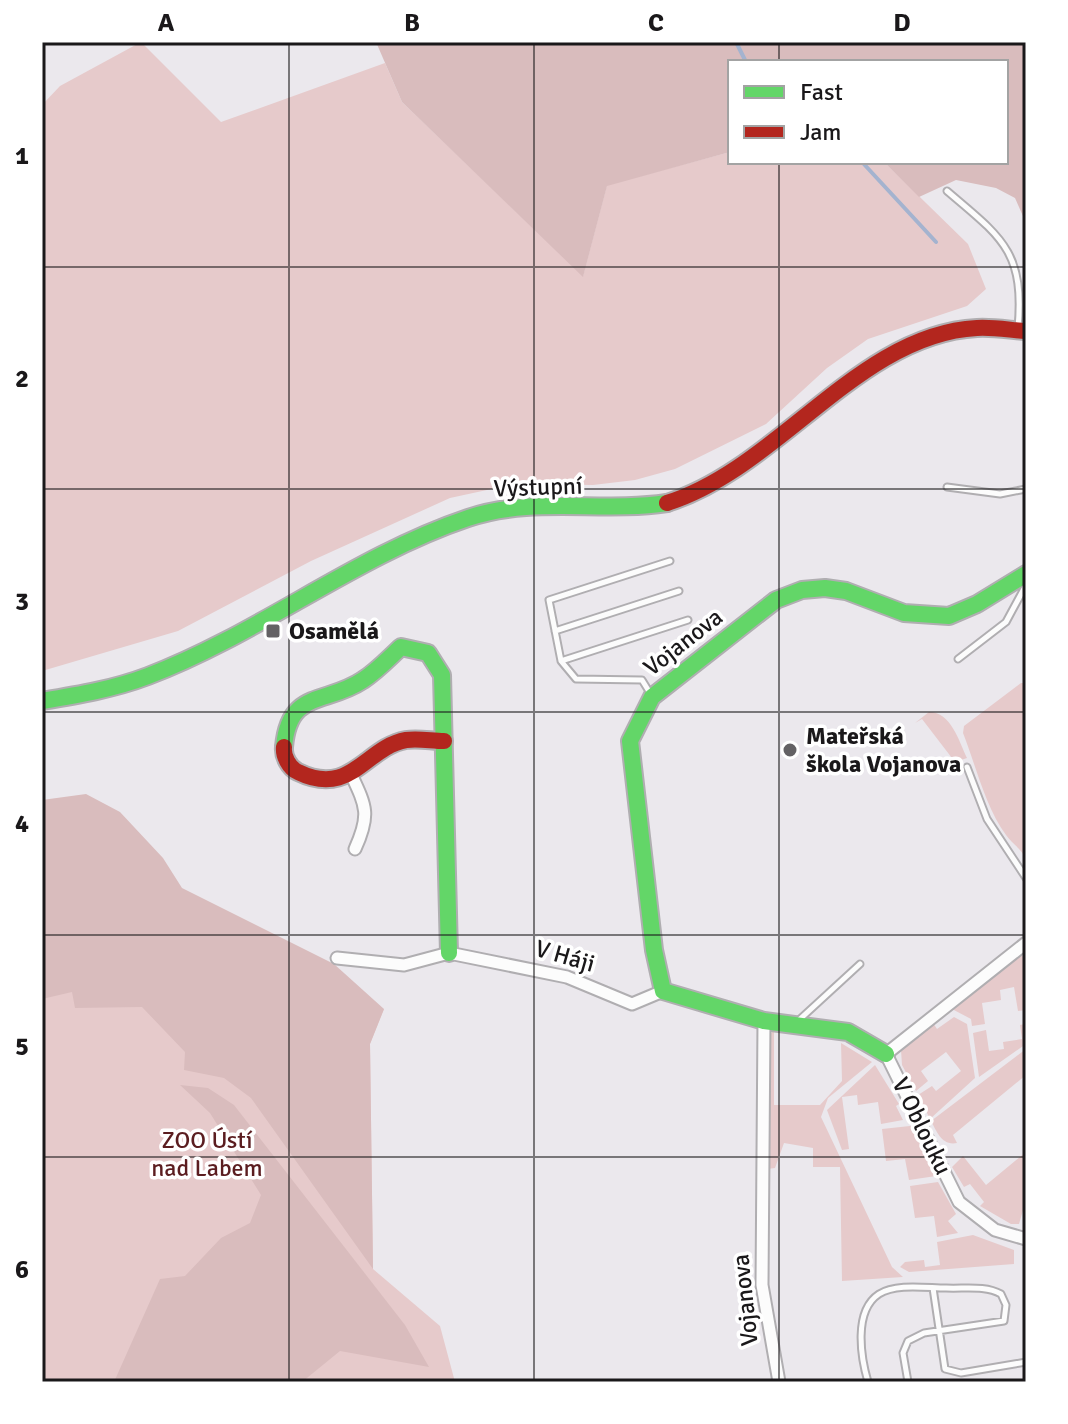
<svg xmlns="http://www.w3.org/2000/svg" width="1068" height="1424" font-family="Signika,sans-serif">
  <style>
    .green { fill: #e6cacb }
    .forest { fill: #d9bcbd }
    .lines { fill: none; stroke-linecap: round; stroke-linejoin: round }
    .stream { stroke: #a4b3cf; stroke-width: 4 }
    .lane-casing { stroke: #b0aeb1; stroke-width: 9 }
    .street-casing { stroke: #b0aeb1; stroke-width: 15 }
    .fast-casing { stroke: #b0aeb1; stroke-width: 20 }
    .jam-casing { stroke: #b0aeb1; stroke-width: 20 }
    .lane { stroke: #fcfcfc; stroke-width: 5 }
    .street { stroke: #fcfcfc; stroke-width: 11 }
    .fast { stroke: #63d668; stroke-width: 16 }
    .jam { stroke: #b3261e; stroke-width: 16 }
    .grid { fill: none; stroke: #1a181a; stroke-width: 2; stroke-opacity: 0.55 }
    .poi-dot { fill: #636164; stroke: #fff; stroke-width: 3 }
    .labels { text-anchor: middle; stroke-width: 7; stroke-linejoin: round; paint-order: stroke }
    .street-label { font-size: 24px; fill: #1a181a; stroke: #fff }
    .poi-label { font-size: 24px; font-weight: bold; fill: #1a181a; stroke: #fff; text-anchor: start }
    .park-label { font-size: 24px; fill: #5b1d20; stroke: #fff }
    .neatline { fill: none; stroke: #1a181a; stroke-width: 3 }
    .grid-label { font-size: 26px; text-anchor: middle; font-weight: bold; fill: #1a181a }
  </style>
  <rect width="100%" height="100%" fill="#ebe8ed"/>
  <path class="green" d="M141,42l80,80 164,-59 17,39 181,174 24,-91 123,-33v10h154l84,82 18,45 -19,17 -99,33 -41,29 -61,56 -91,45 -40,11 -42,5 -78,-1 -65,14 -139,63 -133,70 -136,40v-566l18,-19z
    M1021,683h5v176c-5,-11 -14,-15 -20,-24 -21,-29 -30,-69 -43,-102l1,-7z
    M929,712c22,0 30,29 38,46l-12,4 -33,-43 -7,4z
    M42,942l342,67 -14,35 3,225 67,57 15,56h-413z
    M1022,955l4,7v48l-8,1 -4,-24 -14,3 1,10 -19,3 3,21 -13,2 -1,-7 -19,-10z
    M954,1017l13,7 8,54 -45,41 -12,-24 14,-9 4,5 25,-20 -15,-19 -25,19 7,10 -12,10 -14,-26 -1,-15 32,-27 4,6z
    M1025,1024l1,20 -47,33 -6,-44 13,-3 3,21 15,-2 -1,-7 19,-3 -2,-14z
    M774,1030v75h46l22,-24 -1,-38 31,19 -44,36 -7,19 71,150 11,10 -61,4 -2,-114h-27v-19l-29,-5 -9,25 -8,1 2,-134z
    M1026,1049v26l-73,60 4,8c-15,3 -20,-11 -26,-22z
    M875,1065l24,39 -3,2 7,14 -22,4 -3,-22 -20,3 -1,-10 -15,2 7,52 -7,1 -15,-40z
    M910,1126h1l25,50 -27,4 -4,-21 -19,2 -4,-32z
    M1026,1152v48l-7,24h-8l-31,-18 4,-4 -14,-18 -6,3 -12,-20 11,-11 23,29z
    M938,1182l18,32 -8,7 10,12 -21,4 -3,-21 -19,2 -5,-32z
    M973,1235l41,15v14l-105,8 -9,-5 5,-5 19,-2 1,7 15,-2 -3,-23z"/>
  <path class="forest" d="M376,42h650v181l-11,-25 -19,-10 -40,-8 -37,17 -35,-35h122v-100h-276v90l-123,34 -24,91 -181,-175z
    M86,794l34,18 43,46 19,30 152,76 50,45 -14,35 3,225 -122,-171 -27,-20 -40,-8 1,-18 -43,-45 -67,1 -3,-16 -30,7v-199z
    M180,1085l28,3 26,17 171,220 24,42 -89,-16 -38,31h-188l46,-103 25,-3 36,-38 29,-15 11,-28 -51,-82z"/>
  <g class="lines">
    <path class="stream" d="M736,42l10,20
      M862,162l74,80"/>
    <g class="lane-casing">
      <path id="lane" d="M947,191c54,46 78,60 71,137
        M947,487l53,7 26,-5
        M555,631l124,-40
        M958,659l48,-37 20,-37
        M561,661l127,-41
        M650,693l-8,-13 -66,-1 -15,-18 -12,-61 121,-39
        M967,767l20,52 39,59
        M799,1020l61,-56
        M933,1288l12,81 16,4 65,-11
        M868,1382c-7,-24 -15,-71 11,-88 17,-11 48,-6 67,-6 18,1 39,-3 55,6l5,11 -2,16 -80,12 -16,8 -5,12 5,29"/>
    </g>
    <g class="street-casing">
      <path id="street" d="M350,772c16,34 21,42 5,77
        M1026,943l-140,111 73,148 36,28 31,9
        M337,958l67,7 45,-12 118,24 65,27 31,-13
        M764,1021l-2,264 17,97"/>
    </g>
    <g class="fast-casing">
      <path id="fast" d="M42,701c36,-6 72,-12 106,-25 111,-42 207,-120 320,-158 64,-22 133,-5 199,-15
        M284,747c5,-58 42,-42 79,-67 14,-9 26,-22 38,-33l27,6 14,22 7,278
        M886,1054l-38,-22 -84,-11 -101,-30 -9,-41 -24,-209 22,-44 124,-97 26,-10 23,-2 21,3 58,22 45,3 28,-12 49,-30"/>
    </g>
    <g class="jam-casing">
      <path id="jam" d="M667,503c112,-35 192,-169 310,-175 16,-1 33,2 49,3
        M284,747c-1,9 5,21 14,25 53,26 68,-25 108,-32 12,-2 26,1 38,1"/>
    </g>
    <use href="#lane" class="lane"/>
    <use href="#street" class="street"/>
    <use href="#fast" class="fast"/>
    <use href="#jam" class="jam"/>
  </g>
  <path class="grid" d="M289,42v1340M534,42v1340M779,42v20M779,162v1220M42,267h984M42,489h984M42,712h984M42,935h984M42,1157h984"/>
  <g class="poi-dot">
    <rect x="265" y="623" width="16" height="16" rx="4"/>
    <circle cx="790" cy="750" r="8"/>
  </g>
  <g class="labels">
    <g class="street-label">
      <text transform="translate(538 487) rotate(-2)" y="8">Výstupní</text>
      <text transform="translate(683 642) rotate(-38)" y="8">Vojanova</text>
      <text transform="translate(565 956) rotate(16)" y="8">V Háji</text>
      <text transform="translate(922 1126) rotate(64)" y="8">V Oblouku</text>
      <text transform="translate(745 1300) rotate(-96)" y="8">Vojanova</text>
    </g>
    <g class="poi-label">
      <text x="289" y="639">Osamělá</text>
      <text x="806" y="744">Mateřská<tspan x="806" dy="28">škola Vojanova</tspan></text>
    </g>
    <g class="park-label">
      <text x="207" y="1148">ZOO Ústí<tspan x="207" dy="28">nad Labem</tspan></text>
    </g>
  </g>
  <rect width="1068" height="1424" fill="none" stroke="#ffffff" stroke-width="88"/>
  <rect x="728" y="60" width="280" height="104" fill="#ffffff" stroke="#a3a3a3" stroke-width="2"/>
  <rect x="744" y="86" width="40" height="12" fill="#63d668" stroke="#a3a3a3" stroke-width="2"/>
  <text x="800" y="100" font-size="24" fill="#1a181a">Fast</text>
  <rect x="744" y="126" width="40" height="12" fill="#b3261e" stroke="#a3a3a3" stroke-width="2"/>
  <text x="800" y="140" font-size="24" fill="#1a181a">Jam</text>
  <rect x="44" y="44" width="980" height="1336" class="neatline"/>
  <g class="grid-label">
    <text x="166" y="31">A</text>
    <text x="412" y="31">B</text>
    <text x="656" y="31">C</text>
    <text x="902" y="31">D</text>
    <text x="22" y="164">1</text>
    <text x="22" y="387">2</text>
    <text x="22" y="610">3</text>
    <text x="22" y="832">4</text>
    <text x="22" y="1055">5</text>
    <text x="22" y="1278">6</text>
  </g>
</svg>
